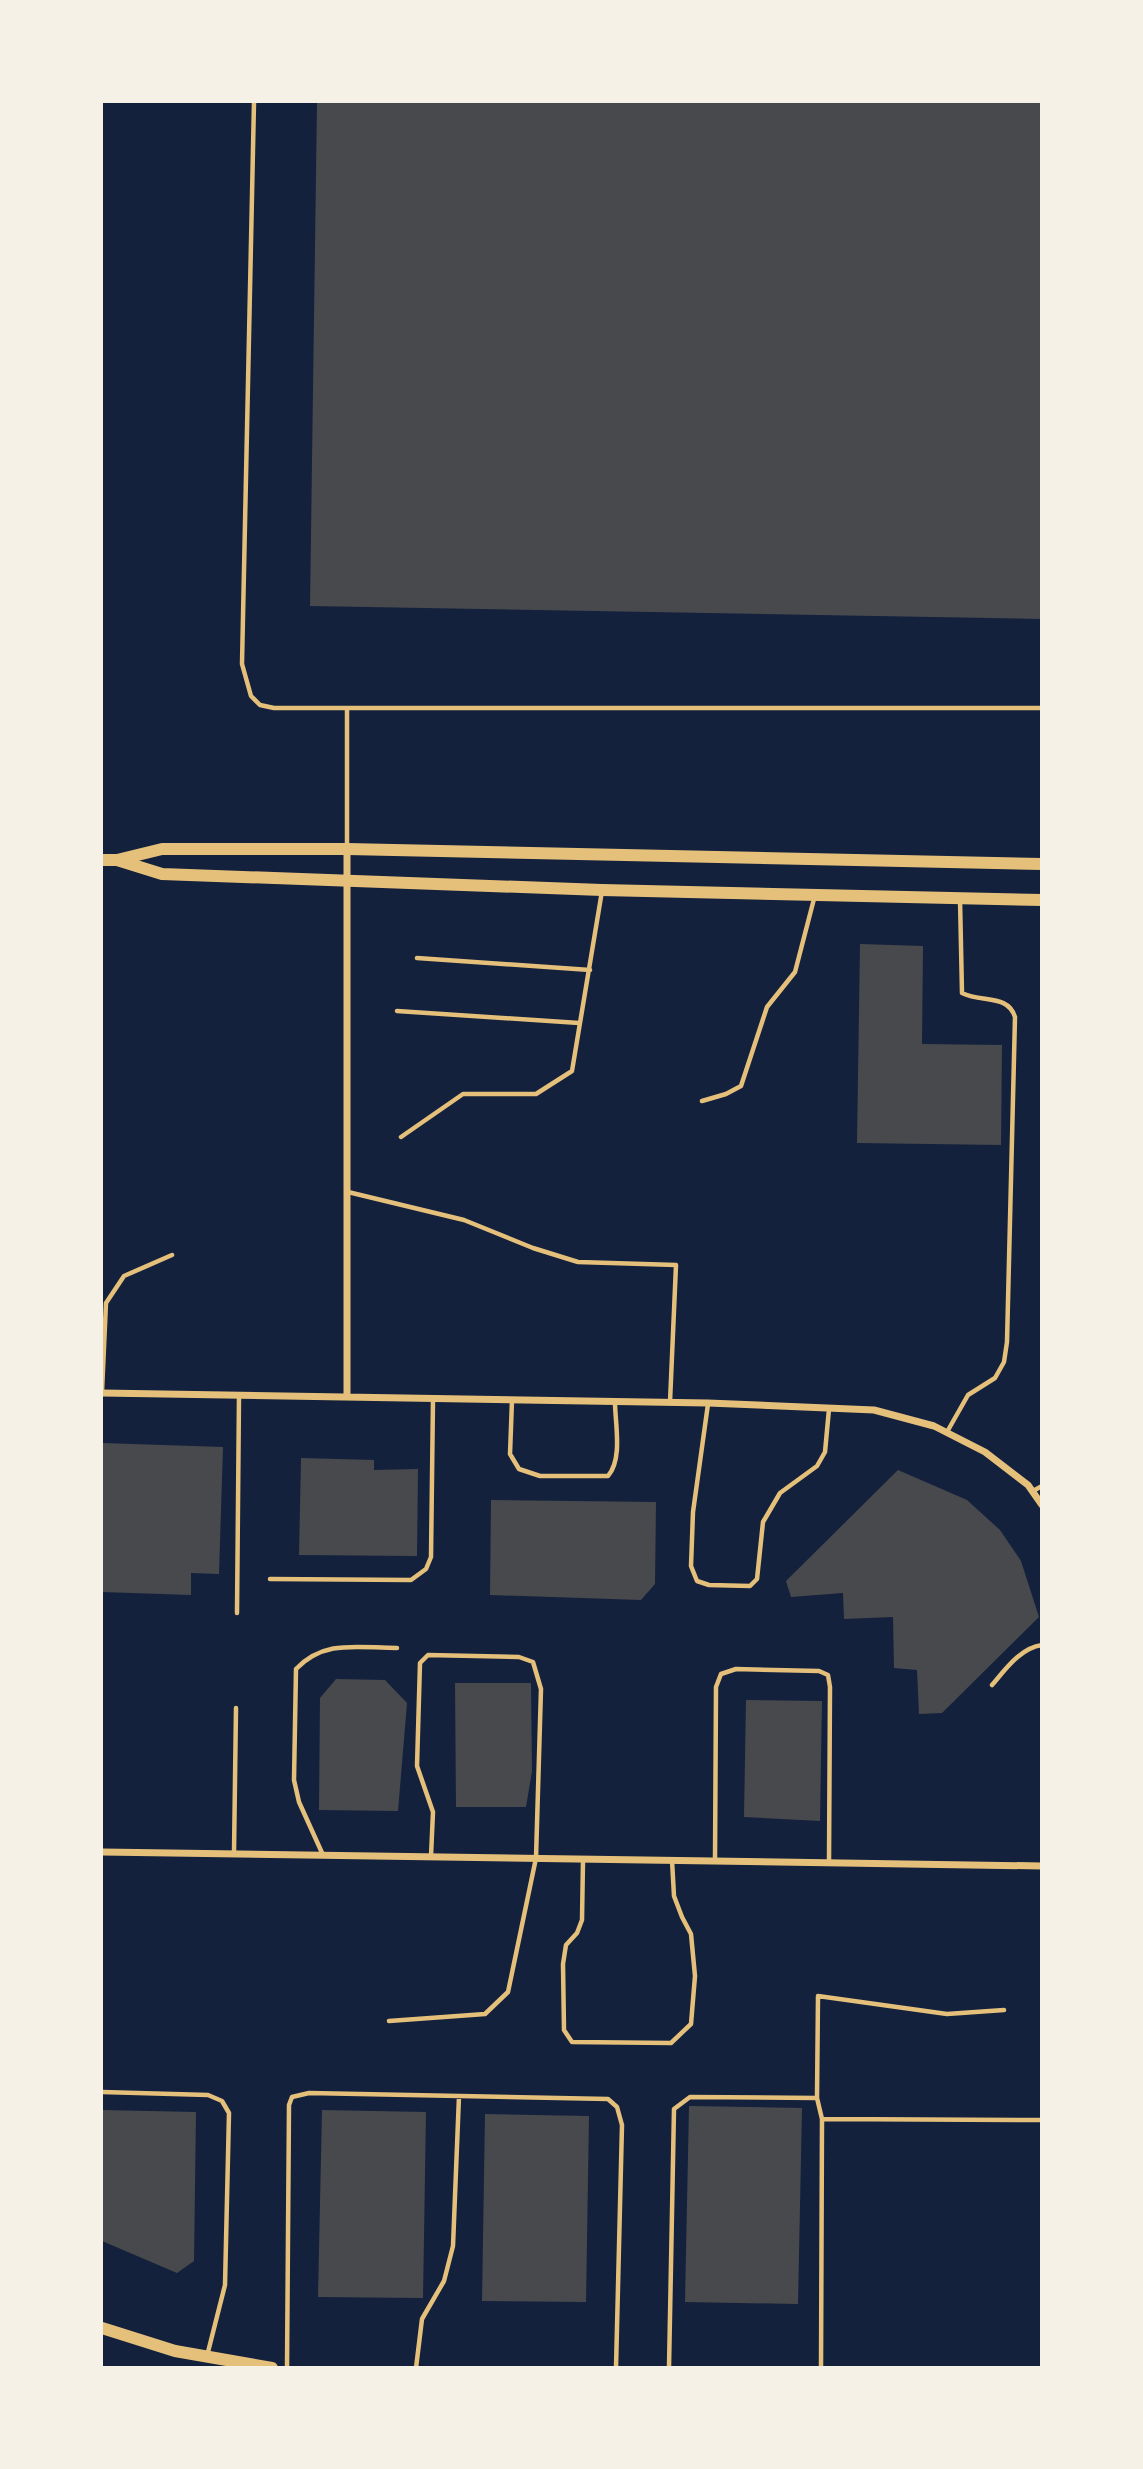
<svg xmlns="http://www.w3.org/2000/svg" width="1143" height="2469" font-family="'Source Serif 4',serif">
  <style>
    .building { fill: #48494c }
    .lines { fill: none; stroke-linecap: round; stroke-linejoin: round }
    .service { stroke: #e5c07b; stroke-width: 4.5 }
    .minor { stroke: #e5c07b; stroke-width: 7 }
    .tertiary { stroke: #e5c07b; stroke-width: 12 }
  </style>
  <rect width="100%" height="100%" fill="#14213d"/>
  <path class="building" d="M317,102h725v517l-732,-13z
    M860,944l63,2 -1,98 80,1 -1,100 -144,-2z
    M102,1443l121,4 -4,127 -28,-1v22l-89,-3z
    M301,1458l73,2v10l44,-1 -1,87 -118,-1z
    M898,1470l69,30 33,30 21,31 18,56 -97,96 -23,1 -2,-44 -23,-2 -1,-51 -49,2 -1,-26 -52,4 -5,-16z
    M491,1500l165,2 -1,82 -14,16 -151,-5z
    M336,1679l49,1 22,23 -9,108 -79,-1 1,-112z
    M455,1683h76l1,88 -6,36h-70z
    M746,1700l76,1 -2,120 -76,-4z
    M689,2106l113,2 -4,196 -113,-2z
    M102,2110l94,2 -2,149 -17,12 -75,-32z
    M322,2110l104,2 -3,186 -105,-1z
    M485,2114l104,2 -3,186 -104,-1z"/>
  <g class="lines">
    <path class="service" d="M254,102l-12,562 9,32 9,9 14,3h73
      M347,848v-140h695
      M417,958l173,12
      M397,1011l182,12
      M702,1101l24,-7 15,-8 26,-79 28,-35 20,-77
      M401,1137l62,-43h73l36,-23 30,-180
      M348,1192l116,28 69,28 45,14 98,3 -6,137
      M102,1392l4,-89 18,-27 48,-21
      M512,1400l-2,54 9,15 21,7h68c15,-17 7,-53 7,-74
      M708,1404l-15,108 -2,54 6,15 12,4 41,1 7,-7 6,-57 17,-29 37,-27 8,-14 4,-43
      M947,1432l21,-37 27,-17 9,-16 3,-20 8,-325c-7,-23 -33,-14 -53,-24l-2,-94
      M1033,1491l9,-5
      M270,1579l141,1 15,-11 5,-12 2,-158
      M237,1613l2,-217
      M992,1685c13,-15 28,-37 50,-40
      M234,1853l2,-145
      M323,1855l-24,-53 -5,-22 2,-111c29,-30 62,-21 101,-21
      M583,1860l-1,60 -5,13 -11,12 -3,19 1,66 8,12 99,1 20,-19 4,-48 -4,-42 -9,-17 -8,-21 -2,-36
      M715,1861l1,-174 5,-13 15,-5 83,2 9,4 2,12 -1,176
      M389,2021l96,-7 23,-22 28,-134 5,-169 -8,-27 -14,-5 -91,-2 -8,8 -3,103 16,46 -2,44
      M102,2092l106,3 14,6 7,12 -4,172 -18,71
      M817,2098l1,-102 129,18 57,-4
      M287,2368l2,-263 3,-8 17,-4 299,6 9,8 5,18 -6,243
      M416,2368l6,-49 22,-38 9,-35 6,-150
      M669,2368l5,-259 16,-12 127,1 5,21
      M821,2368l1,-249 220,1"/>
    <path class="minor" d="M102,1393l606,10 166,7 60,16 51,26 43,33 14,20
      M347,1397v-548
      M102,1852l940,14"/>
    <path class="tertiary" d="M102,860h15l45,-11h185l695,15
      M117,860l45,14 440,16 440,10
      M102,2328l73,23 97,17"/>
  </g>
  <rect width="1143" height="2469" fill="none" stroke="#f6f1e7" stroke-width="206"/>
</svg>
